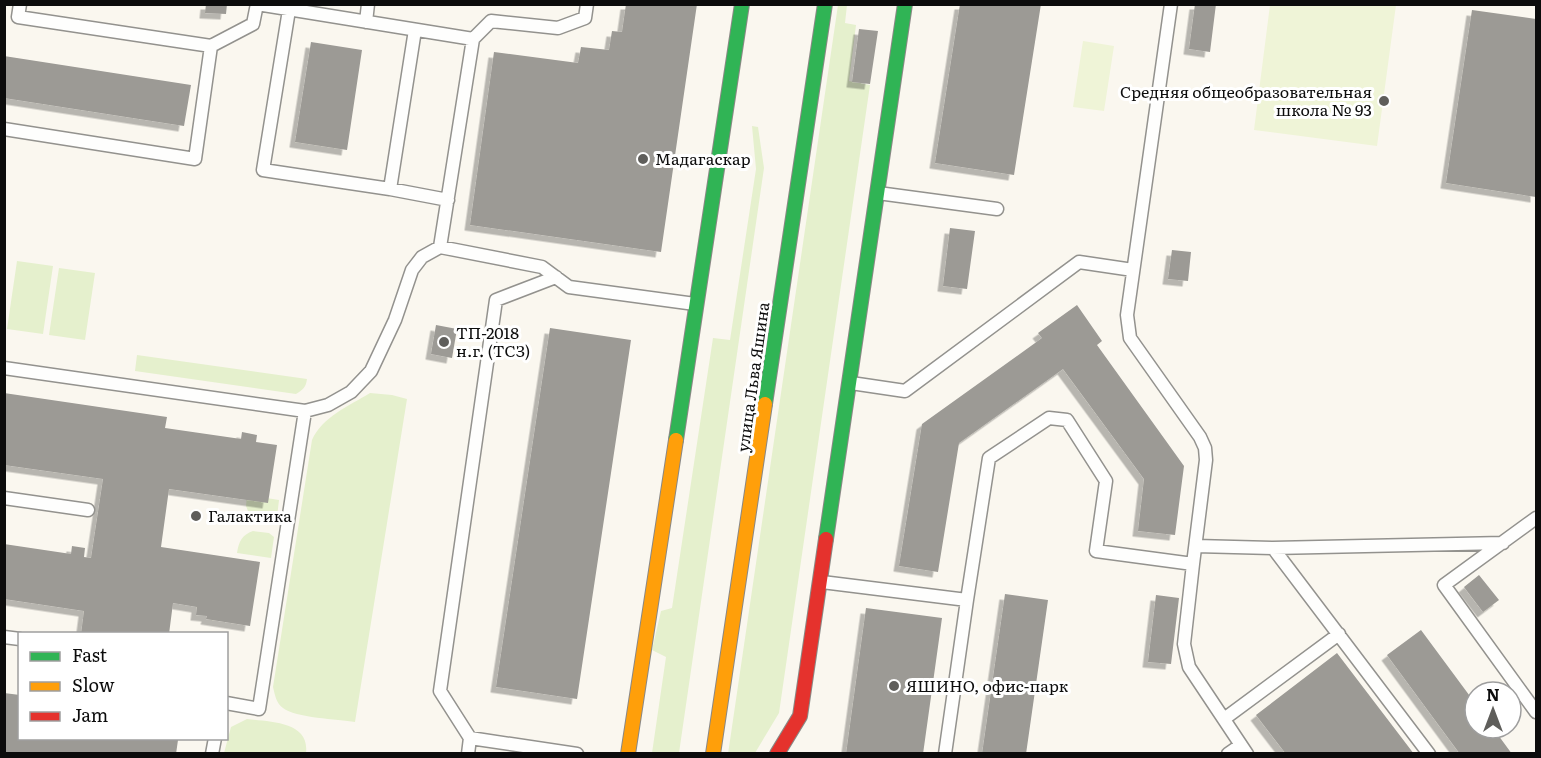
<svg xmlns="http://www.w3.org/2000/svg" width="1541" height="758" font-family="Literata,serif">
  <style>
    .green { fill: #e5f0cd }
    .pitch { fill: #eff4d7 }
    .building { fill: #9c9a95; filter: url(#shadow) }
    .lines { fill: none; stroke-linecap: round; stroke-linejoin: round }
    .lane-casing { stroke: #93928e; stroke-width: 15 }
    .fast-casing { stroke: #8a8885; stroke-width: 16 }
    .slow-casing { stroke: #8a8885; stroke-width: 16 }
    .jam-casing { stroke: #8a8885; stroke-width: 16 }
    .lane { stroke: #fefefd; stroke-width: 12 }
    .fast { stroke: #30b455; stroke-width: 14 }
    .slow { stroke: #ff9f0a; stroke-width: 14 }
    .jam { stroke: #e5322d; stroke-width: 14 }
    .poi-dot { fill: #5f5e5b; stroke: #fff; stroke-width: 2 }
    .labels { text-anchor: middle; stroke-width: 6; stroke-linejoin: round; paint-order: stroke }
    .poi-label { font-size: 16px; fill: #0c0c0c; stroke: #fff; text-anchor: start }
    .street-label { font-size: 16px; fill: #0c0c0c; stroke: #fff }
  </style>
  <defs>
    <filter id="shadow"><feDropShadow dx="-5.5" dy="5.5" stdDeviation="0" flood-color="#0004"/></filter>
  </defs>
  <rect width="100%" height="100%" fill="#faf7ef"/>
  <path class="green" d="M838,5h9l-2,18 11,2 -7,56 21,4 -91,628 -24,40 -27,1z
    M752,126l6,1 6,41 -85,585h-27l14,-96 -14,-7 9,-39 11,-3 41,-270 17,2 26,-171z
    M17,261l36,5 -10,68 -36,-5z
    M59,268l36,5 -10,67 -36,-5z
    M137,355l170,24c-1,8 -4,11 -11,15l-161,-23z
    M370,393l22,2 15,4 -52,323c-17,-3 -60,-4 -72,-14 -7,-5 -8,-13 -10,-21l39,-247c10,-23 37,-34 58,-47z
    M247,495l32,5 -2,17 -10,2 -17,-3 -4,-10z
    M253,531l16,2 5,4 -3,21 -34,-5c2,-12 5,-18 16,-22z
    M247,719c22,3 63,2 59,34h-82l7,-26z"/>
  <path class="pitch" d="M1270,5h126l-19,141 -123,-16z
    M1083,41l31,5 -10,65 -31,-4z"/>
  <path class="building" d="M206,4h21l-1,10 -21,-1z
    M626,4h71l-36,248 -191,-27 24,-173 84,11 3,-16 28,3 3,-19 10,1z
    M960,4h81l-27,171 -79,-12z
    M1195,4h21l-6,48 -21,-3z
    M1472,10l64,9v178l-90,-14z
    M859,29l19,2 -8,53 -18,-2z
    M311,42l51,8 -15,100 -52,-8z
    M4,56l187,29 -7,41 -180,-28z
    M950,228l25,3 -8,58 -24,-3z
    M1172,250l19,2 -3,29 -20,-2z
    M1077,305l25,36 -5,4 87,121 -9,69 -37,-4 6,-52 -81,-110 -104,74 -21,129 -39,-6 23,-142 120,-86 -4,-5z
    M436,325l21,4 -5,29 -21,-4z
    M550,328l81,12 -54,359 -81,-12z
    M4,393l163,24 -2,11 76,11 1,-7 15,3 -1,7 21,3 -9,58 -99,-14 -8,58 99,15 -10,64 -44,-7 1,-3 -11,-1 1,-8 -24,-4 -4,31h-88l3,-23 -80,-12v-55l67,10 1,-8 13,2 -1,9 7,1 12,-79 -99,-14z
    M1479,575l20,25 -16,12 -19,-25z
    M1005,594l43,6 -22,154h-44z
    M1156,595l23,3 -8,66 -23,-2z
    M866,608l76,10 -19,136h-77z
    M1421,630l54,73v25h18l19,26h-52l-73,-99z
    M1337,653l77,101h-128l-30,-39z
    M4,693l16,2v43h151l7,2 -2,14h-172z"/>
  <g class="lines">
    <g class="lane-casing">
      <path id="lane" d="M20,4l-2,13 193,29 42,-22 4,-20 216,35 -33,208
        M289,10l-26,160 127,19 25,-159
        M366,22l2,-18
        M473,39l18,-18 67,7 27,-10 2,-14
        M4,129l191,30 16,-113
        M390,189l58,11
        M878,193l119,16
        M4,368l301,43 23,-6 23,-13 20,-21 24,-51 17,-50 10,-13 18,-10 102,20 27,20 126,17
        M851,383l54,8 174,-129 54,8
        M4,498l84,12
        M1536,518l-92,67 92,127
        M1196,546l77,2 230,-5
        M1273,548l156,206
        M1193,564l-9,80 5,23 58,87
        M822,582l145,18
        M4,637l16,2
        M226,703l33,6 46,-298
        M1224,719l115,-85
        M470,738l107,16
        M212,754l3,-16
        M468,754l2,-16 -30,-47 56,-391 60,-23
        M945,754l22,-154 22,-142 60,-40 18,2 39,61 -10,70 97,13 13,-104 -1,-12 -5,-11 -70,-99 -3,-23 44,-311
        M1228,754l13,-9"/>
    </g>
    <g class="fast-casing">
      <path id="fast" d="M765,404l60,-400
        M676,440l66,-436
        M826,539l79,-535"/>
    </g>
    <g class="slow-casing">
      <path id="slow" d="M628,754l48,-314
        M713,754l52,-350"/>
    </g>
    <g class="jam-casing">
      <path id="jam" d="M777,754l23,-38 26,-177"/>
    </g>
    <use href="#lane" class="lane"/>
    <use href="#fast" class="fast"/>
    <use href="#slow" class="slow"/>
    <use href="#jam" class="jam"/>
  </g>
  <g class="poi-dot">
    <circle cx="1384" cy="101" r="6"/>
    <circle cx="643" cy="159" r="6"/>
    <circle cx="444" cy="342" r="6"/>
    <circle cx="196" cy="516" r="6"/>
    <circle cx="894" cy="686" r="6"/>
  </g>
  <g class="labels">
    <g class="poi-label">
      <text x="1372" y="98" text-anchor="end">Средняя общеобразовательная<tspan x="1372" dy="18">школа № 93</tspan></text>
      <text x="655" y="165">Мадагаскар</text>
      <text x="456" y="339">ТП-2018<tspan x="456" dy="18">н.г. (ТСЗ)</tspan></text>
      <text x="208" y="522">Галактика</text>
      <text x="906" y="692">ЯШИНО, офис-парк</text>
    </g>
    <g class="street-label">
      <text transform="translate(753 377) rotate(-82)" y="6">улица Льва Яшина</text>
    </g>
  </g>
  <rect width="1541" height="758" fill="none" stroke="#0c0c0c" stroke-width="12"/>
  <rect x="18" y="632" width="210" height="108" fill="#ffffff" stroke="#9e9e9e" stroke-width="1.5"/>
  <rect x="30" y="652" width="30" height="9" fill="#30b455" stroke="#9e9e9e" stroke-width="1.5"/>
  <text x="72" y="662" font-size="18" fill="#0c0c0c">Fast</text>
  <rect x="30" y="682" width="30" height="9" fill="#ff9f0a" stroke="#9e9e9e" stroke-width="1.5"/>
  <text x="72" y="692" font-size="18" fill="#0c0c0c">Slow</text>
  <rect x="30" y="712" width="30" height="9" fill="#e5322d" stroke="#9e9e9e" stroke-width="1.5"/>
  <text x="72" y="722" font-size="18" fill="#0c0c0c">Jam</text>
  <g transform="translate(1493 710)"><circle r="28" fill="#ffffff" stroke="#9e9e9e" stroke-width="1.5"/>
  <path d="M0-4.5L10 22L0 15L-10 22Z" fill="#5f5e5b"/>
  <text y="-9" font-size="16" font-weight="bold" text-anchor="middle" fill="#0c0c0c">N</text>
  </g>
</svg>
